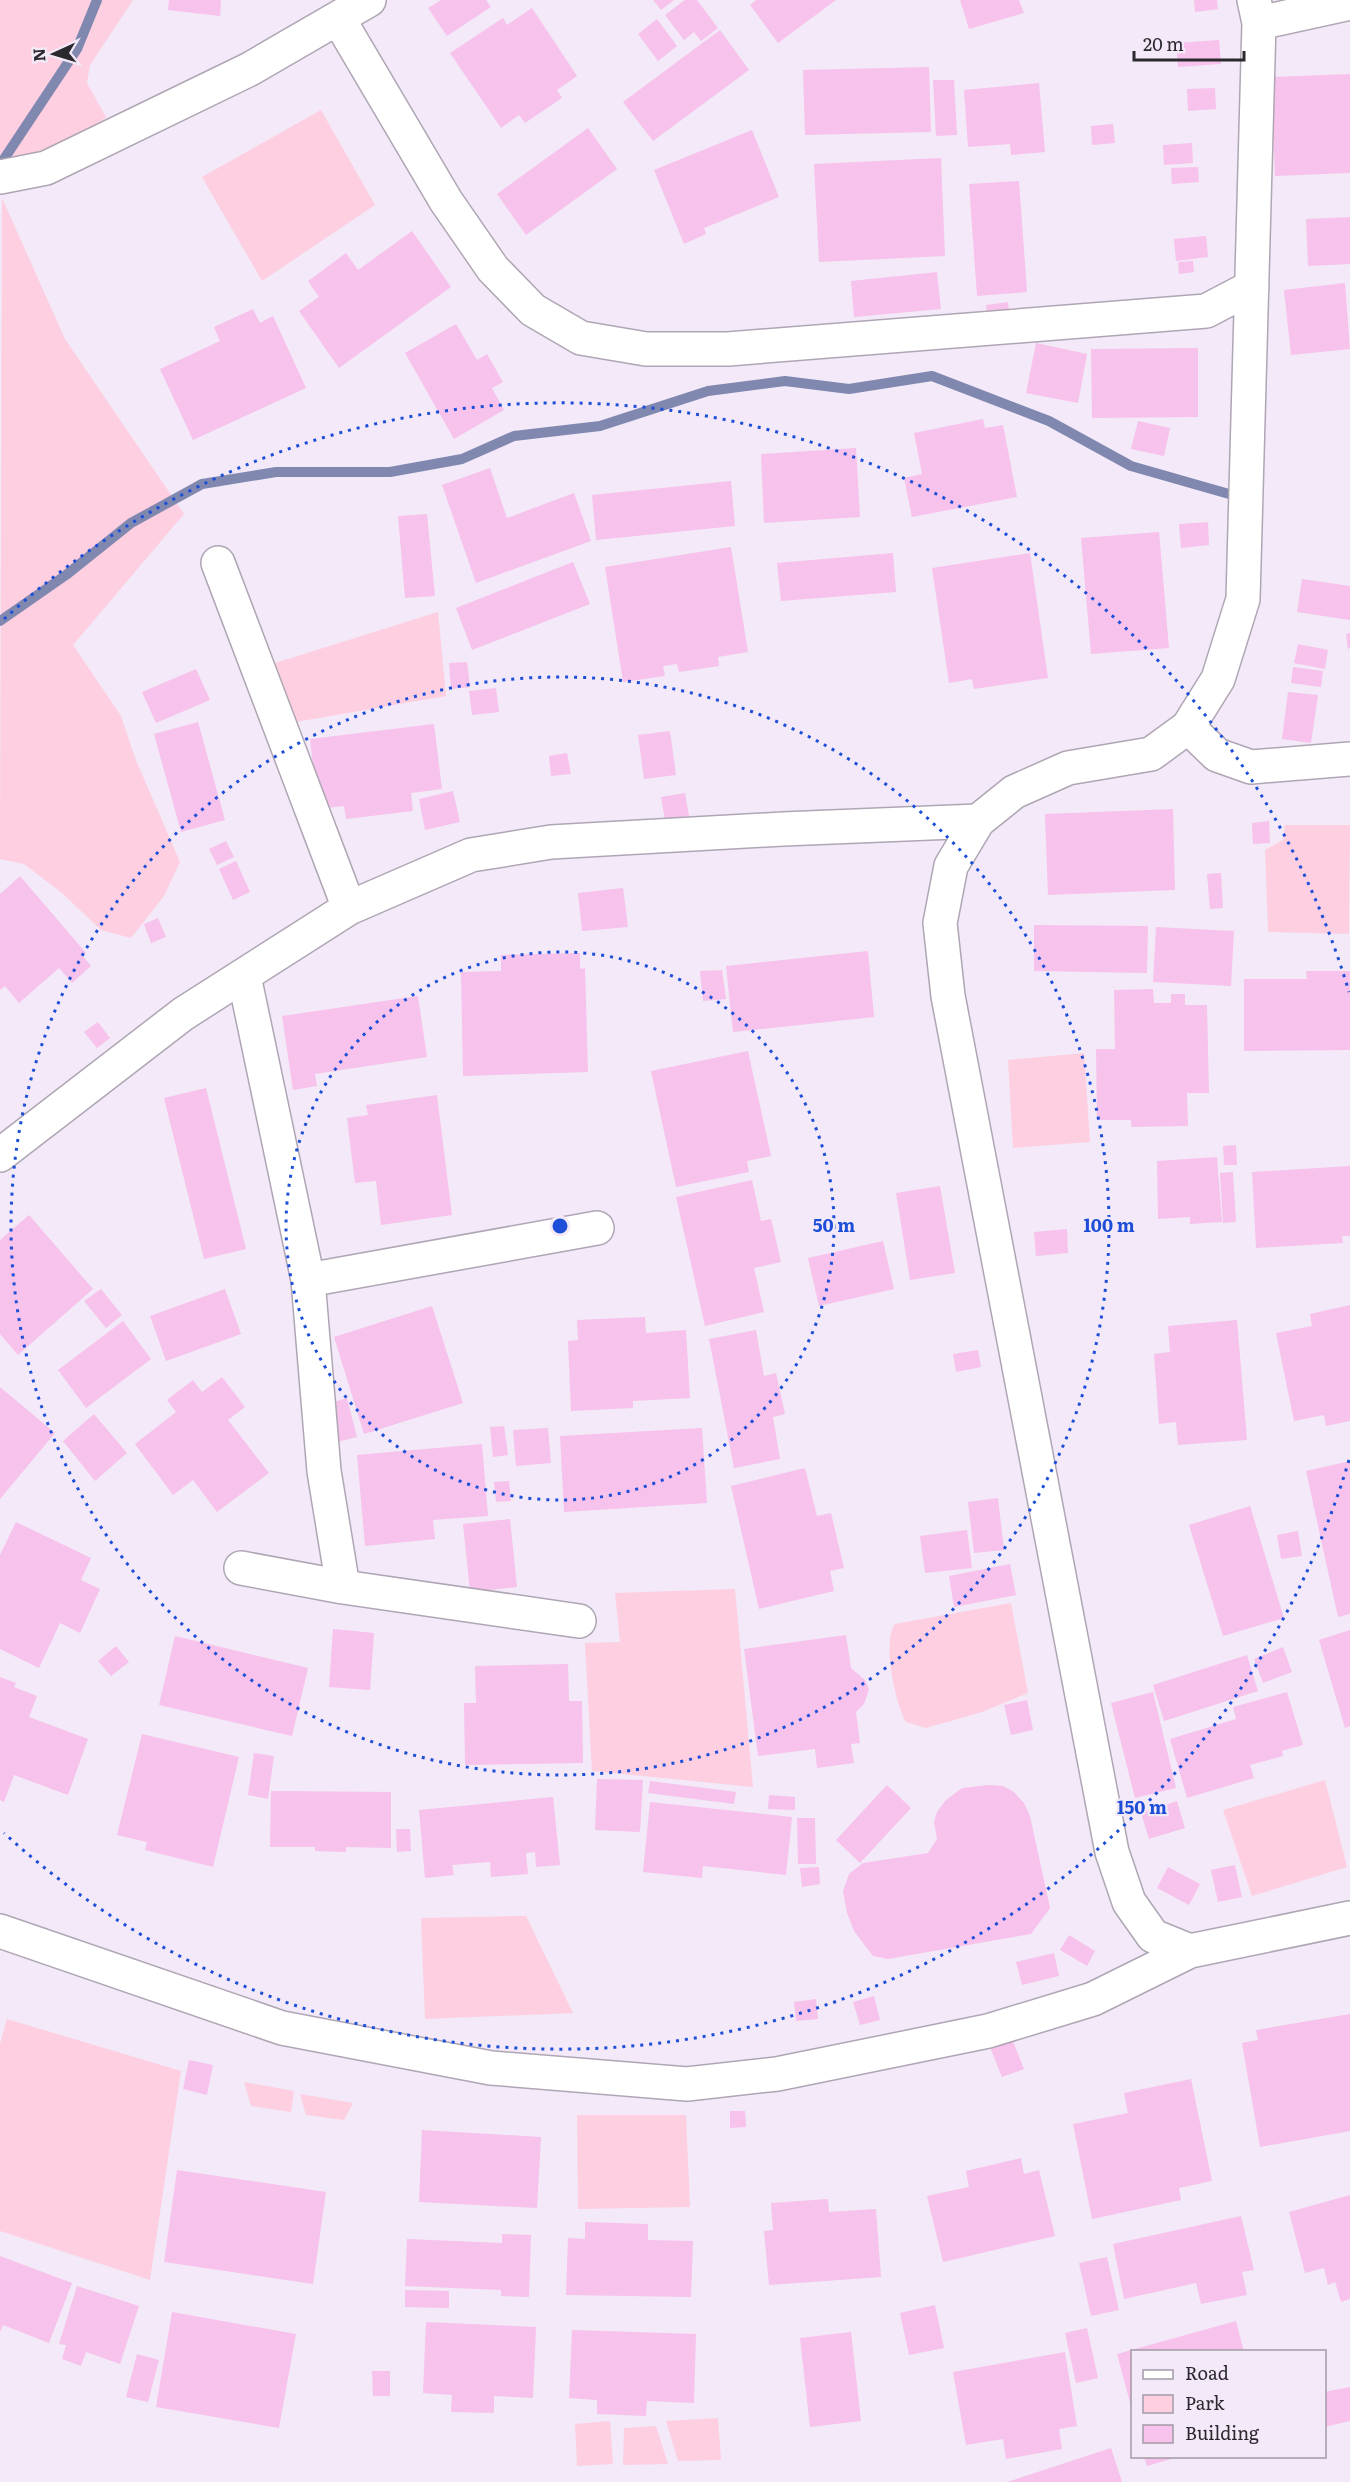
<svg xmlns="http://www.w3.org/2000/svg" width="1350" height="2482" font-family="Literata,serif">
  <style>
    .green { fill: #fdcfe0 }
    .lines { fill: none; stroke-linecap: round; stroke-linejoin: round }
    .stream { stroke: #8088b0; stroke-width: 10 }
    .building { fill: #f7c2eb }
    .street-casing { stroke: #afa6b4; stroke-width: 36 }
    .street { stroke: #fff; stroke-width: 33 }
    .ring { fill: none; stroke: #1d4ed8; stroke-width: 3; stroke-dasharray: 3 6 }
    .centre { fill: #1d4ed8; stroke: #f3e9f8; stroke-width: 3 }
    .ring-label { font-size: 18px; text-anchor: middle; font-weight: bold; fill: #1d4ed8; stroke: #f3e9f8; stroke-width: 4.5; stroke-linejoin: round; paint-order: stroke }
  </style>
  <rect width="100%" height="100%" fill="#f3e9f8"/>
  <path class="green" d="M0,0h133l-43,65 -3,18 19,34 -50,37 -56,11z
    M321,110l54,95 -113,76 -60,-104z
    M2,198l63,141 119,175 -111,131 48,71 14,42 45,104 -16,34 -33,42 -30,-8 -39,-37 -38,-29 -24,-5z
    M438,612l8,84 -162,28 -12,-60z
    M1285,825h65l-1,109 -81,-2 -3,-82 18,-10z
    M1084,1053l6,89 -77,6 -5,-88z
    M735,1589l18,198 -161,-16 -7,-128 35,-1 -5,-49z
    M1011,1603l17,90 -46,19 -56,16 -20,-6c-11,-19 -24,-80 -11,-98z
    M1325,1780l22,87 -95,29 -29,-86z
    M526,1916l47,97 -148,6 -4,-101z
    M7,2019l174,52 -31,209 -150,-49v-187z
    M244,2082l50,9 -3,21 -40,-6z
    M300,2094l53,9 -9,17 -38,-5z
    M577,2115h109l4,92 -112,2z
    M718,2418l3,42 -43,1 -12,-40z
    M610,2421l3,43 -36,2 -2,-42z
    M656,2426l12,38 -45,1 1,-37z"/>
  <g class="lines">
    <path class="stream" d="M0,165l77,-116 20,-49
      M0,621l66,-46 65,-52 71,-39 74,-12h114l72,-13 52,-23 86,-10 108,-35 77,-10 64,8 83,-13 117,45 82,45 98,28"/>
  </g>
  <path class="building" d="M169,0h52l-1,16 -52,-6z
    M441,0h45l5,7 -44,29 -19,-28z
    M653,0h21l-13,10z
    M685,0h12l21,28 -17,13 -7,-9 -10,8 -19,-25z
    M756,0h80l-58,43 -28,-38z
    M960,0h59l5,13 -55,16z
    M1194,0h23l1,9 -23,3z
    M532,8l45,68 -20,14 5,8 -37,25 -6,-8 -18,13 -51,-75 53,-35 4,7z
    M657,19l20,27 -19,15 -20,-27z
    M720,30l29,40 -96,71 -30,-39z
    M1219,40l2,24 -43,3 -2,-24z
    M929,67l2,65 -126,3 -2,-65z
    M1350,74v99l-75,3 -4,-99z
    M933,80h21l3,55 -21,1z
    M1039,83l6,69 -34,3 -1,-11 -42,3 -4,-57z
    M1215,88l1,21 -28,2 -1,-22z
    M1113,124l2,19 -23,2 -1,-19z
    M588,128l29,41 -91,66 -29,-41z
    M752,130l27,67 -75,31 2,6 -22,10 -30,-74z
    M1192,143l1,20 -29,2 -1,-20z
    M941,158l4,98 -126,6 -5,-98z
    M1198,167l1,15 -27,2 -1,-16z
    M1019,181l8,111 -50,4 -8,-112z
    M1350,217v47l-42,2 -2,-47z
    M412,231l39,56 -112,81 -40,-57 20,-14 -11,-16 38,-28 12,17z
    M1206,236l2,21 -32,4 -2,-22z
    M1193,261l1,11 -15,2 -1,-12z
    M937,272l4,37 -87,8 -3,-36z
    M1345,283l5,66 -59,6 -7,-65z
    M1008,302l2,18 -21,2 -3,-17z
    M253,309l7,14 13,-7 33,72 -113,52 -33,-71 60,-28 -6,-14z
    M456,324l21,36 10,-6 16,28 -11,6 12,22 -50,29 -49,-86z
    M1036,343l51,11 -9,49 -52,-10z
    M1198,348v69l-106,1 -1,-69z
    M983,419l2,9 18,-3 14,72 -105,20 -8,-39 18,-4 -8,-41z
    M1138,421l32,7 -6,28 -33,-7z
    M856,448l4,69 -96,6 -3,-69z
    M490,468l17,50 67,-25 17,48 -115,42 -34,-98z
    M731,481l4,45 -139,14 -4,-45z
    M427,514l8,82 -30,2 -7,-82z
    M1208,522l1,23 -28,3 -2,-24z
    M1159,532l10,116 -78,6 -10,-116z
    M731,547l17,105 -30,5 1,9 -40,6 -2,-8 -14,2 2,10 -42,6 -18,-115z
    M893,553l3,39 -115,9 -4,-38z
    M1030,553l18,125 -74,11 -2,-10 -23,4 -17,-115z
    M573,562l17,42 -118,46 -16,-42z
    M1302,579l48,7v34l-53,-8z
    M1350,633v15l-2,1 -2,-15z
    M1298,644l30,6 -3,19 -31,-6z
    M467,662l3,25 -19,2 -2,-26z
    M1293,667l30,4 -2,16 -30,-4z
    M196,669l14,31 -54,23 -14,-31z
    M496,688l3,24 -27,3 -3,-24z
    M1288,692l30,3 -7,48 -29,-4z
    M198,722l27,98 -44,12 -27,-98z
    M434,724l8,65 -31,4 2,18 -67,8 -2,-13 -26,3 -8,-70z
    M670,731l6,44 -32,4 -6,-44z
    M567,753l4,21 -20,2 -2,-20z
    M453,791l7,31 -35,8 -6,-31z
    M685,793l4,23 -24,4 -4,-23z
    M1173,809l2,81 -127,5 -3,-81z
    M1269,821l1,22 -17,1 -1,-21z
    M226,841l8,16 -17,8 -8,-16z
    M236,861l14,31 -17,8 -14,-31z
    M1221,873l2,35 -13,1 -3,-35z
    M20,876l66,77 -4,2 9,11 -19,17 -13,-15 -40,35 -14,-17 -5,4v-96z
    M623,888l5,39 -46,4 -4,-38z
    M158,918l8,19 -15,6 -7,-19z
    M1034,925l114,1 -1,47 -113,-2z
    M1156,927l78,4 -3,55 -78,-4z
    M868,951l6,66 -141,15 -7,-66z
    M580,953v16l5,-1 3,104 -125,4 -2,-104 40,-1v-16z
    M722,970l4,29 -23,2 -3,-30z
    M1306,971h44v79l-106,1v-72h63z
    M1153,989l1,14h17v-9h14v11h22l2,88h-22l1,33 -57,1v-7h-34l-1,-71h19l-1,-59z
    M418,996l9,61 -112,17 2,12 -24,4 -11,-74z
    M98,1022l12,16 -13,10 -13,-16z
    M748,1051l23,105 -24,5 2,11 -73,15 -25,-116z
    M206,1088l40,161 -42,10 -40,-161z
    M437,1095l15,120 -71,10 -5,-44 -21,2 -8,-65 21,-3 -2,-10z
    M1236,1145l1,20h-13l-1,-19z
    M1217,1157l5,65 -32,2v-7l-32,2 -1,-58z
    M1350,1166v70h-8l1,7 -87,5 -4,-76z
    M1233,1172l3,50 -13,1 -3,-50z
    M752,1180l9,41 10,-2 10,43 -27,6 10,44 -59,14 -29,-129z
    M940,1186l15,87 -45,7 -14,-87z
    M29,1215l64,74 -75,66 -18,-21v-94z
    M1067,1229l1,24 -32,3 -2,-24z
    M883,1241l11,48 -75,17 -11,-48z
    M101,1289l21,26 -16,13 -22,-27z
    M225,1289l16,45 -75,27 -16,-45z
    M1350,1305v116l-24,5 -2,-11 -30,6 -18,-88 36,-7 -2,-12z
    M432,1306l31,97 -99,31 -30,-97z
    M645,1317l1,16 40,-3 4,68 -57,3v7l-62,3 -3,-70 10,-1 -1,-20z
    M1237,1320l10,120 -69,5 -2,-23 -17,2 -5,-70 16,-2 -2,-26z
    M123,1321l28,38 -65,49 -28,-38z
    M756,1330l8,46 12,-3 9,41 -12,3 7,42 -46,9 -25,-129z
    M978,1350l3,17 -25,5 -3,-18z
    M222,1377l23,30 -17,13 41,53 -52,39 -24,-32 -20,15 -38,-51 41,-32 -9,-12 26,-20 9,12z
    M0,1387l55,46 -55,66z
    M347,1398l10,39 -20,5 -10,-38z
    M94,1414l33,39 -32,28 -32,-40z
    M504,1426l4,29 -15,2 -3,-30z
    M548,1428l3,35 -35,3 -3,-36z
    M702,1428l5,75 -143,9 -4,-76z
    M482,1444l6,72 -55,4 2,19 -70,7 -8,-91z
    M1350,1461v153l-12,3 -32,-146z
    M805,1468l12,48 14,-3 13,55 -14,3 4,20 -75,18 -28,-123z
    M509,1481l2,20 -15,1 -2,-20z
    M998,1498l6,52 -30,3 -6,-51z
    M1250,1506l34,112 -61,18 -34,-111z
    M510,1519l7,68 -47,5 -7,-68z
    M16,1522l75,36 -10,22 19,9 -20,44 -20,-10 -21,45 -39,-19v-94z
    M967,1530l5,38 -47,5 -5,-37z
    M1298,1531l4,25 -21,3 -4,-24z
    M1010,1564l6,31 -62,12 -5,-31z
    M333,1629l41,4 -4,57 -41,-3z
    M1350,1630v96l-5,2 -26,-88z
    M846,1635l5,33 14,12 4,9 -5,15 -8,8 4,31 -9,1 3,19 -37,5 -2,-19 -57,7 -14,-107z
    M175,1636l133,32 -16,68 -133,-31z
    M116,1646l13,16 -18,14 -13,-15z
    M1283,1647l9,25 -29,11 -9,-24z
    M1247,1655l11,36 -94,30 -11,-36z
    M568,1664l1,37h13l1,62 -118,2 -1,-62h12l-1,-37z
    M0,1677l16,6 -2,4 23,9 -8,21 59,22 -20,56 -54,-20 -10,27 -4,-2z
    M1153,1692l23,96 -41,10 -24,-95z
    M1287,1692l16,53 -21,6 1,5 -33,9 4,13 -67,20 -17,-59 66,-20 -3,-12z
    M1027,1700l6,30 -22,5 -7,-30z
    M142,1734l97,23 -26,110 -68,-17 2,-8 -30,-7z
    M254,1753l20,3 -6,43 -20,-4z
    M597,1779l46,1 -3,52 -45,-2z
    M650,1781l86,11 -2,12 -86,-11z
    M887,1785l24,23 -51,55 -24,-23z
    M989,1785l14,1 11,6 10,11 6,13 20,92 -19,26 -143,25 -15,-3 -19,-25 -7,-18 -4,-22 6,-17 14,-11 65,-10 9,-14 -3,-17 3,-10 8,-11 17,-13z
    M271,1791l120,1v56l-45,-1v5l-31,-1v-4h-45z
    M769,1795l26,2v13l-27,-1z
    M553,1797l7,68 -24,2 -1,-15 -9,1 2,21 -37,3 -1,-15 -38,3 2,10 -29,3 -6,-68z
    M1177,1801l8,27 -36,11 -8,-26z
    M650,1802l142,15 -6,58 -83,-9 -1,12 -59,-6z
    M797,1818h18l1,46h-18z
    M396,1829h14l1,22 -14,1z
    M1235,1865l7,32 -24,5 -7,-32z
    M819,1867l1,17 -18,3 -2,-19z
    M1168,1867l32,17 -11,21 -32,-17z
    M1069,1935l26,16 -8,15 -27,-16z
    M1054,1953l5,23 -37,9 -6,-23z
    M874,1996l6,24 -20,5 -7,-23z
    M816,1999l2,20 -22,2 -2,-19z
    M1350,2014v117l-90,16 -18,-104 16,-3 -2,-10z
    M1012,2039l12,30 -22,8 -12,-30z
    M189,2060l24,5 -6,30 -24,-6z
    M1191,2079l21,102 -33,7 2,12 -89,19 -19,-95 55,-11 -4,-20z
    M730,2111h15l1,16 -16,1z
    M422,2130l119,7 -4,71 -118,-6z
    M1021,2158l3,16 15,-4 16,66 -112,26 -16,-66 42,-9 -3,-16z
    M177,2170l149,22 -13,92 -149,-22z
    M1350,2195v104l-9,3 -6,-20 -7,3 -4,-17 -19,5 -16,-61z
    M828,2199l1,13 47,-3 5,68 -112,8 -5,-54 9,-1 -2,-27z
    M1241,2216l13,54 -12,2 5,23 -46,9 -5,-21 -72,16 -11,-55z
    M585,2222l63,2v16l45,1 -2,56 -125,-2 2,-57 17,1z
    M502,2234l29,1 -2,62 -28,-1v-6l-96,-4 2,-47 95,4z
    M0,2256l72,27 -23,60 -46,-18 -3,7z
    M1107,2257l12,53 -28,6 -12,-53z
    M77,2286l62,20 -19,58 -34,-12 -5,14 -19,-7 4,-14 -7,-1z
    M405,2290l44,1v17l-44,-1z
    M935,2305l9,43 -35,7 -9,-42z
    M172,2312l124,22 -17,94 -123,-21z
    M1236,2321l8,31h-112v58l-15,-56z
    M426,2322l110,5 -3,71 -39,-2v17l-43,-1 1,-17 -29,-2z
    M1087,2328l11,50 -22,5 -11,-50z
    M572,2330l124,4 -2,69 -47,-2 -1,15 -49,-2v-14l-28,-2z
    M851,2332l10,89 -51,6 -10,-89z
    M1065,2352l12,74 -18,3 3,20 -56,10 -3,-20 -37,6 -13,-73z
    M137,2354l22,6 -11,42 -22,-5z
    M372,2371h18v25h-17z
    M1350,2387v34l-26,6v-35z
    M1111,2448l11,34h-115z
    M1144,2456h34v1l-31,9z"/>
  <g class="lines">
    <g class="street-casing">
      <path id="street" d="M1254,0l5,23 -16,576 -25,80 -30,48 -37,27 -83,14 -54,24 -36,29 -27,45 -11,57 8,73 164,856 17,50 24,34 37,15 160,-33
        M338,18l108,183 47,68 40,41 48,28 65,11h82l478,-38 46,-24
        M1259,23l91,-20
        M0,177l46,-9 204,-99 119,-69
        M218,563l131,345
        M1188,727l29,28 34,12 99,-8
        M244,976l64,304 16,191 19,116
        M0,1155l183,-141 166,-106 122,-53 80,-13 232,-13 195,-8
        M308,1280l289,-52
        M241,1568l102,19 236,34
        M0,1931l282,97 209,40 196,16 90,-10 211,-43 105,-32 97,-48"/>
    </g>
    <use href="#street" class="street"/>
  </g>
  <g class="ring">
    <circle cx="560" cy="1226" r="274"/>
    <circle cx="560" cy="1226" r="549"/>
    <path d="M1349 1460A823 823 0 0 1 4 1833M4 619A823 823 0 0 1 1349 992"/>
  </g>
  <circle cx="560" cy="1226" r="9" class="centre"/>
  <g class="ring-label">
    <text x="834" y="1232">50 m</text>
    <text x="1109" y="1232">100 m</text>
    <text x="1142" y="1814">150 m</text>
  </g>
  <rect x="1131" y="2350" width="195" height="108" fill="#f3e9f8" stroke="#a39ca7" stroke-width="1.5"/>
  <rect x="1143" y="2370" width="30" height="9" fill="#ffffff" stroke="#a39ca7" stroke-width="1.5"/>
  <text x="1185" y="2380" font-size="18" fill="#2c292e">Road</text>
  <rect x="1143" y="2395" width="30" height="18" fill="#fdcfe0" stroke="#a39ca7" stroke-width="1.5"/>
  <text x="1185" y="2410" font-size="18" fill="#2c292e">Park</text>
  <rect x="1143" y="2425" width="30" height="18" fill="#f7c2eb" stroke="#a39ca7" stroke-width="1.5"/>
  <text x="1185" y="2440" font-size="18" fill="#2c292e">Building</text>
  <g transform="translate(54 54) rotate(266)" stroke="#f3e9f8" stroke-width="4.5" paint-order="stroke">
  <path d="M0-4.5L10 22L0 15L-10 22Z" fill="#2c292e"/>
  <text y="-9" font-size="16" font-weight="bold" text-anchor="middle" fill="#2c292e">N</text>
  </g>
  <path d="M1134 51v9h110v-9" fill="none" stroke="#2c292e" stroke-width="3"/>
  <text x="1143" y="51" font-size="18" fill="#2c292e" stroke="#f3e9f8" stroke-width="4.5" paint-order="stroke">20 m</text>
</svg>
